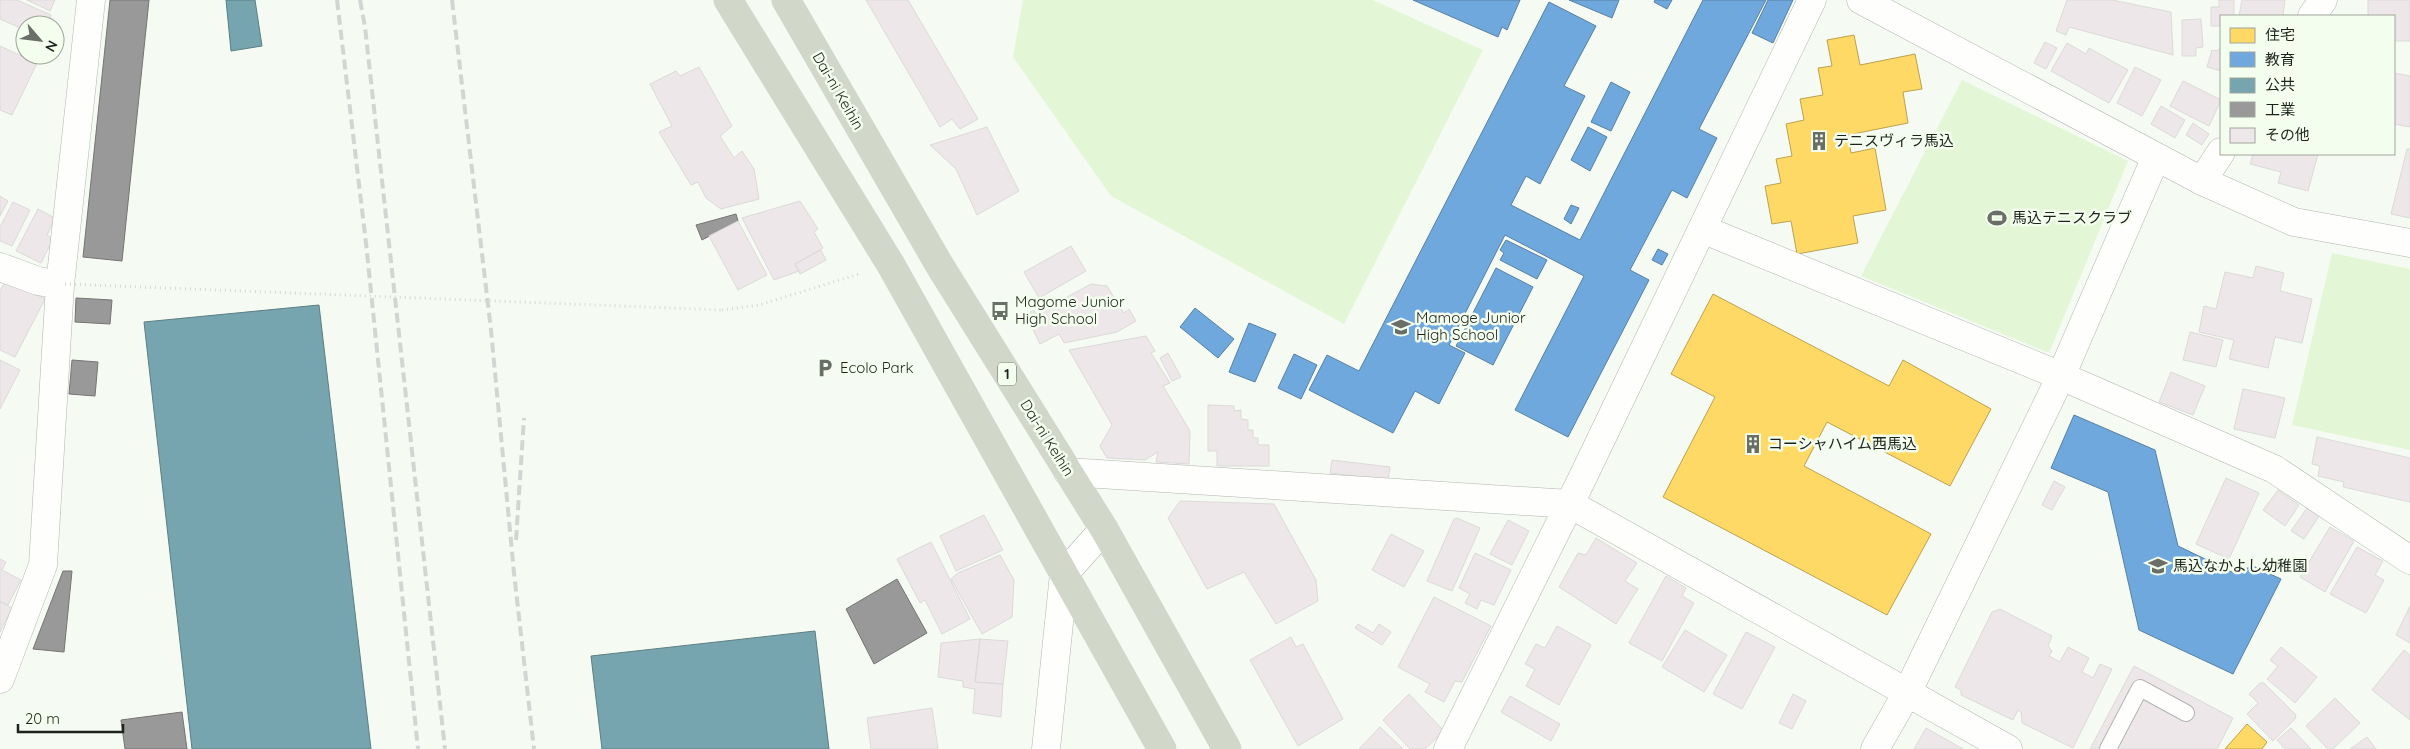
<svg xmlns="http://www.w3.org/2000/svg" width="2410" height="749" font-family="Quicksand,'Noto Sans JP',sans-serif">
  <style>
    .green { fill: #e3f7d7 }
    .homes { fill: #ffd966; stroke: #bca250 }
    .schools { fill: #6fa8dc; stroke: #5780a2 }
    .public { fill: #76a5af; stroke: #5c7e83 }
    .industry { fill: #999; stroke: #747574 }
    .building { fill: #eee7ea; stroke: #dbdad9 }
    .lines { fill: none; stroke-linecap: round; stroke-linejoin: round }
    .service-casing { stroke: #b2b6b1; stroke-width: 18 }
    .minor-casing { stroke: #b2b6b1; stroke-width: 29 }
    .tertiary-casing { stroke: #b2b6b1; stroke-width: 29 }
    .trunk-casing { stroke: #d2d6d1; stroke-width: 29 }
    .path { stroke: #d6d7d5; stroke-width: 3; stroke-dasharray: 1 4; stroke-linecap: butt }
    .service { stroke: #fefefd; stroke-width: 16 }
    .minor { stroke: #fefefd; stroke-width: 28 }
    .tertiary { stroke: #fefefd; stroke-width: 28 }
    .trunk { stroke: #d1d8ca; stroke-width: 28 }
    .rail { stroke: #d3d5d2; stroke-width: 4; stroke-dasharray: 10 5; stroke-linecap: butt }
    .path-bridge { stroke: #d6d7d5; stroke-width: 3; stroke-dasharray: 1 4; stroke-linecap: butt }
    .labels { text-anchor: middle; stroke-width: 5; stroke-linejoin: round; paint-order: stroke }
    .shield { fill: #f4feee; stroke: #5e645b; stroke-width: 1 }
    .shield-label { font-size: 14px; font-weight: bold; fill: #1e221c }
    .street-label { font-size: 15px; fill: #1e221c; stroke: #f4feee }
    .poi-label { font-size: 15px; fill: #1e221c; stroke: #f4feee; text-anchor: start }
  </style>
  <rect width="100%" height="100%" fill="#f5faf2"/>
  <path class="green" d="M1023,0h350l110,50 -139,274 -233,-128 -98,-139z
    M1962,80l166,81 -79,192 -188,-77z
    M2332,253l78,16v181l-118,-25z"/>
  <path class="homes" d="M1854,35l6,30 55,-11 7,35 -19,3 5,31 -60,12 3,18 24,-5 11,62 -33,6 5,27 -61,11 -6,-33 -19,3 -7,-38 16,-3 -5,-24 16,-3 -6,-32 18,-4 -4,-21 23,-4 -5,-27 14,-2 -5,-26z
    M1713,294l176,92 14,-26 88,49 -41,77 -123,-64 -23,44 127,68 -44,81 -224,-118 52,-100 -44,-23z
    M2247,724l20,18 -5,7h-37z"/>
  <path class="schools" d="M1413,0h107l-13,30 -5,-3 -4,10z
    M1569,0h50l-7,18z
    M1655,0h17l-5,9 -13,-7z
    M1703,0h63l-67,129 18,9 -30,60 -15,-8 -42,80 19,10 -81,157 -53,-27 69,-134 -79,-41 -56,110 16,8 -26,51 -24,-13 -22,42 -84,-43 18,-35 32,16 190,-369 47,24 -32,60 21,10 -45,88 -14,-8 -15,29 69,35z
    M1768,0h25l-20,43 -21,-10z
    M1611,82l19,10 -19,39 -20,-9z
    M1588,127l19,10 -17,34 -19,-11z
    M1571,205l8,3 -8,16 -7,-5z
    M1506,240l41,20 -10,19 -37,-19 4,-7 -4,-3z
    M1658,249l10,5 -6,11 -10,-5z
    M1496,268l37,19 -40,78 -37,-19z
    M1195,308l39,31 -16,19 -38,-31z
    M1249,323l27,11 -21,48 -26,-10z
    M1294,354l23,11 -16,34 -23,-11z
    M2074,415l81,35 23,96 56,27 19,-7 28,13 -48,95 -94,-44 -31,-138 -57,-24z"/>
  <path class="public" d="M226,0h29l7,46 -31,5z
    M319,305l52,444h-179l-48,-427z
    M815,631l14,118h-227l-11,-93z"/>
  <path class="industry" d="M110,0h39l-27,261 -39,-4z
    M736,214l2,7 -36,19 -6,-15z
    M76,298l36,2 -2,24 -35,-2z
    M72,360l26,2 -3,34 -26,-2z
    M63,571h9l-8,81 -31,-3z
    M897,579l30,54 -53,31 -28,-55z
    M182,712l5,37h-62l-4,-29z"/>
  <path class="building" d="M0,0h17l34,15 -4,10h-22v5l-25,-11z
    M27,0h28l-5,11z
    M866,0h42l70,119 -18,10 -8,-10 -12,8z
    M2067,0h45l59,12 2,43 -104,-28 -3,8 -10,-4z
    M2219,0h15v16h-13v10h-10v-19h8z
    M2242,0h43l-2,16h-44z
    M2368,0h42v41h-16v-25h-26z
    M2201,19l2,28 -7,1v8h-14v-36z
    M2045,42l12,6 -11,21 -12,-6z
    M2067,43l19,11 3,-6 39,22 -19,33 -58,-32z
    M0,46l37,17 -25,52 -12,-5z
    M2221,47v24l-14,-4 5,-17 5,1z
    M699,67l33,59 -12,10 14,22 8,-7 12,18 5,30 -38,10 -15,-11 -8,-16 -7,3 -32,-53 13,-6 -22,-42 26,-13 4,5z
    M2135,67l26,13 -19,36 -25,-13z
    M2394,73l16,3v51l-16,-3z
    M2183,81l38,19 -12,26 -39,-20z
    M2161,106l24,14 -10,18 -24,-14z
    M2193,123l16,11 -7,11 -16,-10z
    M987,127l32,64 -42,24 -21,-46 -26,-24z
    M2407,149h3v69l-19,-4z
    M2253,154h65l-10,37 -30,-8 3,-11 -31,-8z
    M0,196l8,5 -8,15z
    M800,201l18,28 -4,3 9,16 -28,16 4,7 -25,9 -32,-62z
    M13,202l17,8 -18,36 -12,-5v-14z
    M38,209l17,9 -8,17 6,4 -12,24 -25,-12z
    M738,221l29,54 -29,15 -29,-54z
    M1071,246l15,25 -47,27 -15,-26z
    M821,250l5,10 -26,14 -5,-10z
    M2256,266l28,7 -4,18 32,8 -10,44 -27,-6 -7,31 -39,-9 5,-19 -35,-8 5,-26 12,3 9,-37 28,6z
    M6,280l39,19 -30,58 -15,-7v-59z
    M1091,284l16,2 17,27 5,-4 7,12 -19,11 -53,11 -5,-9 -19,10 -14,-29 8,-5 2,4z
    M2190,332l33,8 -7,27 -33,-7z
    M1146,336l9,15 -4,2 19,30 -7,3 27,45 -1,33 -33,-2 2,-10 -13,8 -38,-2 -7,-12 12,-21 -43,-75z
    M1168,353l13,24 -9,4 -12,-23z
    M0,360l20,10 -20,39z
    M2171,372l34,14 -12,29 -34,-13z
    M2243,389l42,9 -10,40 -41,-9z
    M1208,405l26,1v5l7,-1v9l7,1v10h5v8h5v7h11v21h-52v-15h-9z
    M2317,437l93,21v44l-67,-15 1,-5 -26,-6 2,-10 -8,-2z
    M1332,460l58,7 -2,13 -58,-7z
    M2226,478l33,15 -30,66 -33,-15z
    M2054,481l11,6 -13,23 -10,-5z
    M2278,490l21,15 -14,21 -22,-16z
    M1180,501l94,3 42,76 2,21 -42,23 -32,-52 -37,17 -39,-71z
    M2307,508l12,8 -15,23 -13,-8z
    M984,515l19,35 -47,21 -16,-35z
    M1457,518l23,10 -28,63 -25,-10 27,-62z
    M1508,520l21,11 -17,34 -22,-11z
    M2330,527l24,14 -29,51 -25,-15z
    M1391,534l33,17 -20,36 -32,-17z
    M1596,538l41,25 -12,18 13,8 -22,35 -57,-37 19,-34 8,2z
    M931,542l39,77 -28,15 -17,-34 -5,3 -23,-44z
    M2357,547l26,14 -8,14 9,5 -18,33 -36,-19z
    M1475,553l36,17 -17,35 -13,-5 -4,9 -12,-6 5,-9 -11,-6z
    M1000,555l14,25 -2,37 -30,17 -31,-55 7,-6z
    M0,559l6,3 -4,8 19,10 -13,25 -8,-4z
    M1666,576l20,12 -4,8 12,7 -32,58 -33,-18z
    M1434,597l57,29 -29,56 -7,-1 -11,21 -19,-10 5,-8 -32,-17z
    M0,602l12,6 -12,24z
    M2410,606v37l-14,-8z
    M2000,609l52,27 -4,10 4,5 -3,5 11,6 8,-15 21,11 -7,14 11,6 7,-14 12,5 -39,79 -51,-25 -1,-11 -3,-2 -5,10 -52,-25v-5l-6,-3 37,-75z
    M1358,624l15,9 6,-9 12,8 -9,13 -27,-17z
    M1557,626l34,19 -32,60 -33,-19 9,-17 -10,-5 11,-20 9,4z
    M1685,630l42,25 -23,37 -42,-25z
    M1746,632l29,15 -33,62 -29,-15z
    M1291,637l5,10 7,-3 40,75 -45,27 -48,-86z
    M980,639l28,2 -5,43 -28,-2z
    M980,639l-5,43 28,2 -2,33 -28,-4 2,-24 -12,-2v-6l-25,-4 3,-34z
    M2281,647l36,30 -22,26 -28,-24 11,-13 -8,-6z
    M2404,650l6,5v65l-38,-30z
    M2134,666l99,52 -16,31h-127z
    M2260,683h4l32,32 -1,4 -22,22 -26,-27 11,-11 -9,-9z
    M1409,694l35,37 -19,18h-15l-27,-29z
    M1793,694l13,7 -14,28 -13,-6z
    M1510,696l50,28 -9,17 -50,-29z
    M2335,698l25,25 -27,26h-5l-22,-23z
    M932,708l6,41h-67l-4,-31z
    M1380,727l23,22h-44z
    M1926,728l37,21h-49z
    M2291,728l20,21h-26l-8,-9z
    M2367,737l9,12h-26z"/>
  <g class="lines">
    <g class="service-casing">
      <path id="service" d="M2108,749l32,-61 46,25"/>
    </g>
    <g class="minor-casing">
      <path id="minor" d="M2312,16l11,-16
        M2202,181l19,-29
        M1702,229l359,147 213,93 136,91
        M0,267l38,14 22,4 -17,280 -43,114
        M60,285l31,-285
        M1068,472l502,32 438,245
        M1448,749l133,-268 231,-481
        M1875,749l32,-56 154,-317 95,-219"/>
    </g>
    <g class="tertiary-casing">
      <path id="tertiary" d="M1861,0l341,181 92,41 116,21
        M1046,749l18,-175 40,-45"/>
    </g>
    <g class="trunk-casing">
      <path id="trunk" d="M728,0l163,265 271,484
        M786,0l154,266 164,263 123,220"/>
    </g>
    <path class="path" d="M722,310l37,-5 100,-31"/>
    <use href="#service" class="service"/>
    <use href="#minor" class="minor"/>
    <use href="#tertiary" class="tertiary"/>
    <use href="#trunk" class="trunk"/>
    <path class="rail" d="M337,0l29,243 52,506
      M360,0l5,27 80,722
      M452,0l39,330 23,243 20,176
      M516,540l8,-122"/>
    <path class="path-bridge" d="M65,284l657,26"/>
  </g>
  <defs>
    <g id="building-bare" transform="scale(1.5)"><path d="M-4-6H4V6H1V3H-1V6H-4ZM-2.5-4.3h1.7v1.8h-1.7ZM.8-4.3h1.7v1.8H.8ZM-2.5-1h1.7V.8h-1.7ZM.8-1h1.7V.8H.8Z" fill="#696e67" stroke="#f4feee" stroke-width="2.5" paint-order="stroke"/></g>
    <g id="stadium-bare" transform="scale(1.5)"><path d="M0-5a6.5 5 0 1 0 0 10a6.5 5 0 1 0 0-10ZM-3.5-1.8h7v3.6h-7Z" fill="#696e67" stroke="#f4feee" stroke-width="2.5" paint-order="stroke"/></g>
    <g id="bus-bare" transform="scale(1.5)"><path d="M-5-6H5V4H4V6H2V4H-2V6H-4V4H-5ZM-3.5-4V0h7V-4ZM-3.5 1.2v1.5H-2V1.2ZM2 1.2v1.5H3.5V1.2Z" fill="#696e67" stroke="#f4feee" stroke-width="2.5" paint-order="stroke"/></g>
    <g id="school-bare" transform="scale(1.5)"><path d="M0-5L7-2L0 1L-7-2ZM-4 1L0 2.5L4 1V4Q0 6-4 4Z" fill="#696e67" stroke="#f4feee" stroke-width="2.5" paint-order="stroke"/></g>
    <g id="parking-bare" transform="scale(1.5)"><path d="M-3.5-5.5H1a3.5 3.5 0 0 1 0 7H-1V5.5H-3.5ZM-1-3.4V-.6H.8a1.4 1.4 0 0 0 0-2.8Z" fill="#696e67" stroke="#f4feee" stroke-width="2.5" paint-order="stroke"/></g>
  </defs>
  <g fill-rule="evenodd">
    <use href="#building-bare" x="1819" y="141"/>
    <use href="#stadium-bare" x="1997" y="218"/>
    <use href="#bus-bare" x="1000" y="311"/>
    <use href="#school-bare" x="1401" y="327"/>
    <use href="#parking-bare" x="825" y="368"/>
    <use href="#building-bare" x="1753" y="444"/>
    <use href="#school-bare" x="2158" y="566"/>
  </g>
  <g class="labels">
    <rect class="shield" x="998" y="362.5" width="18" height="23" rx="4"/>
    <g class="shield-label">
      <text x="1007" y="379">1</text>
    </g>
    <g class="street-label">
      <text transform="translate(838 91) rotate(60)" y="5">Dai-ni Keihin</text>
      <text transform="translate(1047 438) rotate(58)" y="5">Dai-ni Keihin</text>
    </g>
    <g class="poi-label">
      <text x="1834" y="146">テニスヴィラ馬込</text>
      <text x="2012" y="223">馬込テニスクラブ</text>
      <text x="1015" y="307">Magome Junior<tspan x="1015" dy="17">High School</tspan></text>
      <text x="1416" y="323">Mamoge Junior<tspan x="1416" dy="17">High School</tspan></text>
      <text x="840" y="373">Ecolo Park</text>
      <text x="1768" y="449">コーシャハイム西馬込</text>
      <text x="2173" y="571">馬込なかよし幼稚園</text>
    </g>
  </g>
  <rect x="2220" y="15" width="175" height="140" fill="#f4feee" stroke="#9ea69a"/>
  <rect x="2230" y="28" width="25" height="15" fill="#ffd966" stroke="#9ea69a"/>
  <text x="2265" y="40" font-size="15" fill="#1e221c">住宅</text>
  <rect x="2230" y="52" width="25" height="15" fill="#6fa8dc" stroke="#9ea69a"/>
  <text x="2265" y="65" font-size="15" fill="#1e221c">教育</text>
  <rect x="2230" y="78" width="25" height="15" fill="#76a5af" stroke="#9ea69a"/>
  <text x="2265" y="90" font-size="15" fill="#1e221c">公共</text>
  <rect x="2230" y="102" width="25" height="15" fill="#999999" stroke="#9ea69a"/>
  <text x="2265" y="115" font-size="15" fill="#1e221c">工業</text>
  <rect x="2230" y="128" width="25" height="15" fill="#eee7ea" stroke="#9ea69a"/>
  <text x="2265" y="140" font-size="15" fill="#1e221c">その他</text>
  <g transform="translate(40 40) rotate(118)"><circle r="24" fill="#f4feee" stroke="#9ea69a"/>
  <path d="M0-4L9 19L0 12L-9 19Z" fill="#696e67"/>
  <text y="-8" font-size="14" font-weight="bold" text-anchor="middle" fill="#1e221c">N</text>
  </g>
  <path d="M18 724v8h105v-8" fill="none" stroke="#1e221c" stroke-width="2.5"/>
  <text x="25" y="724" font-size="15" fill="#1e221c" stroke="#f4feee" stroke-width="4" paint-order="stroke">20 m</text>
</svg>
